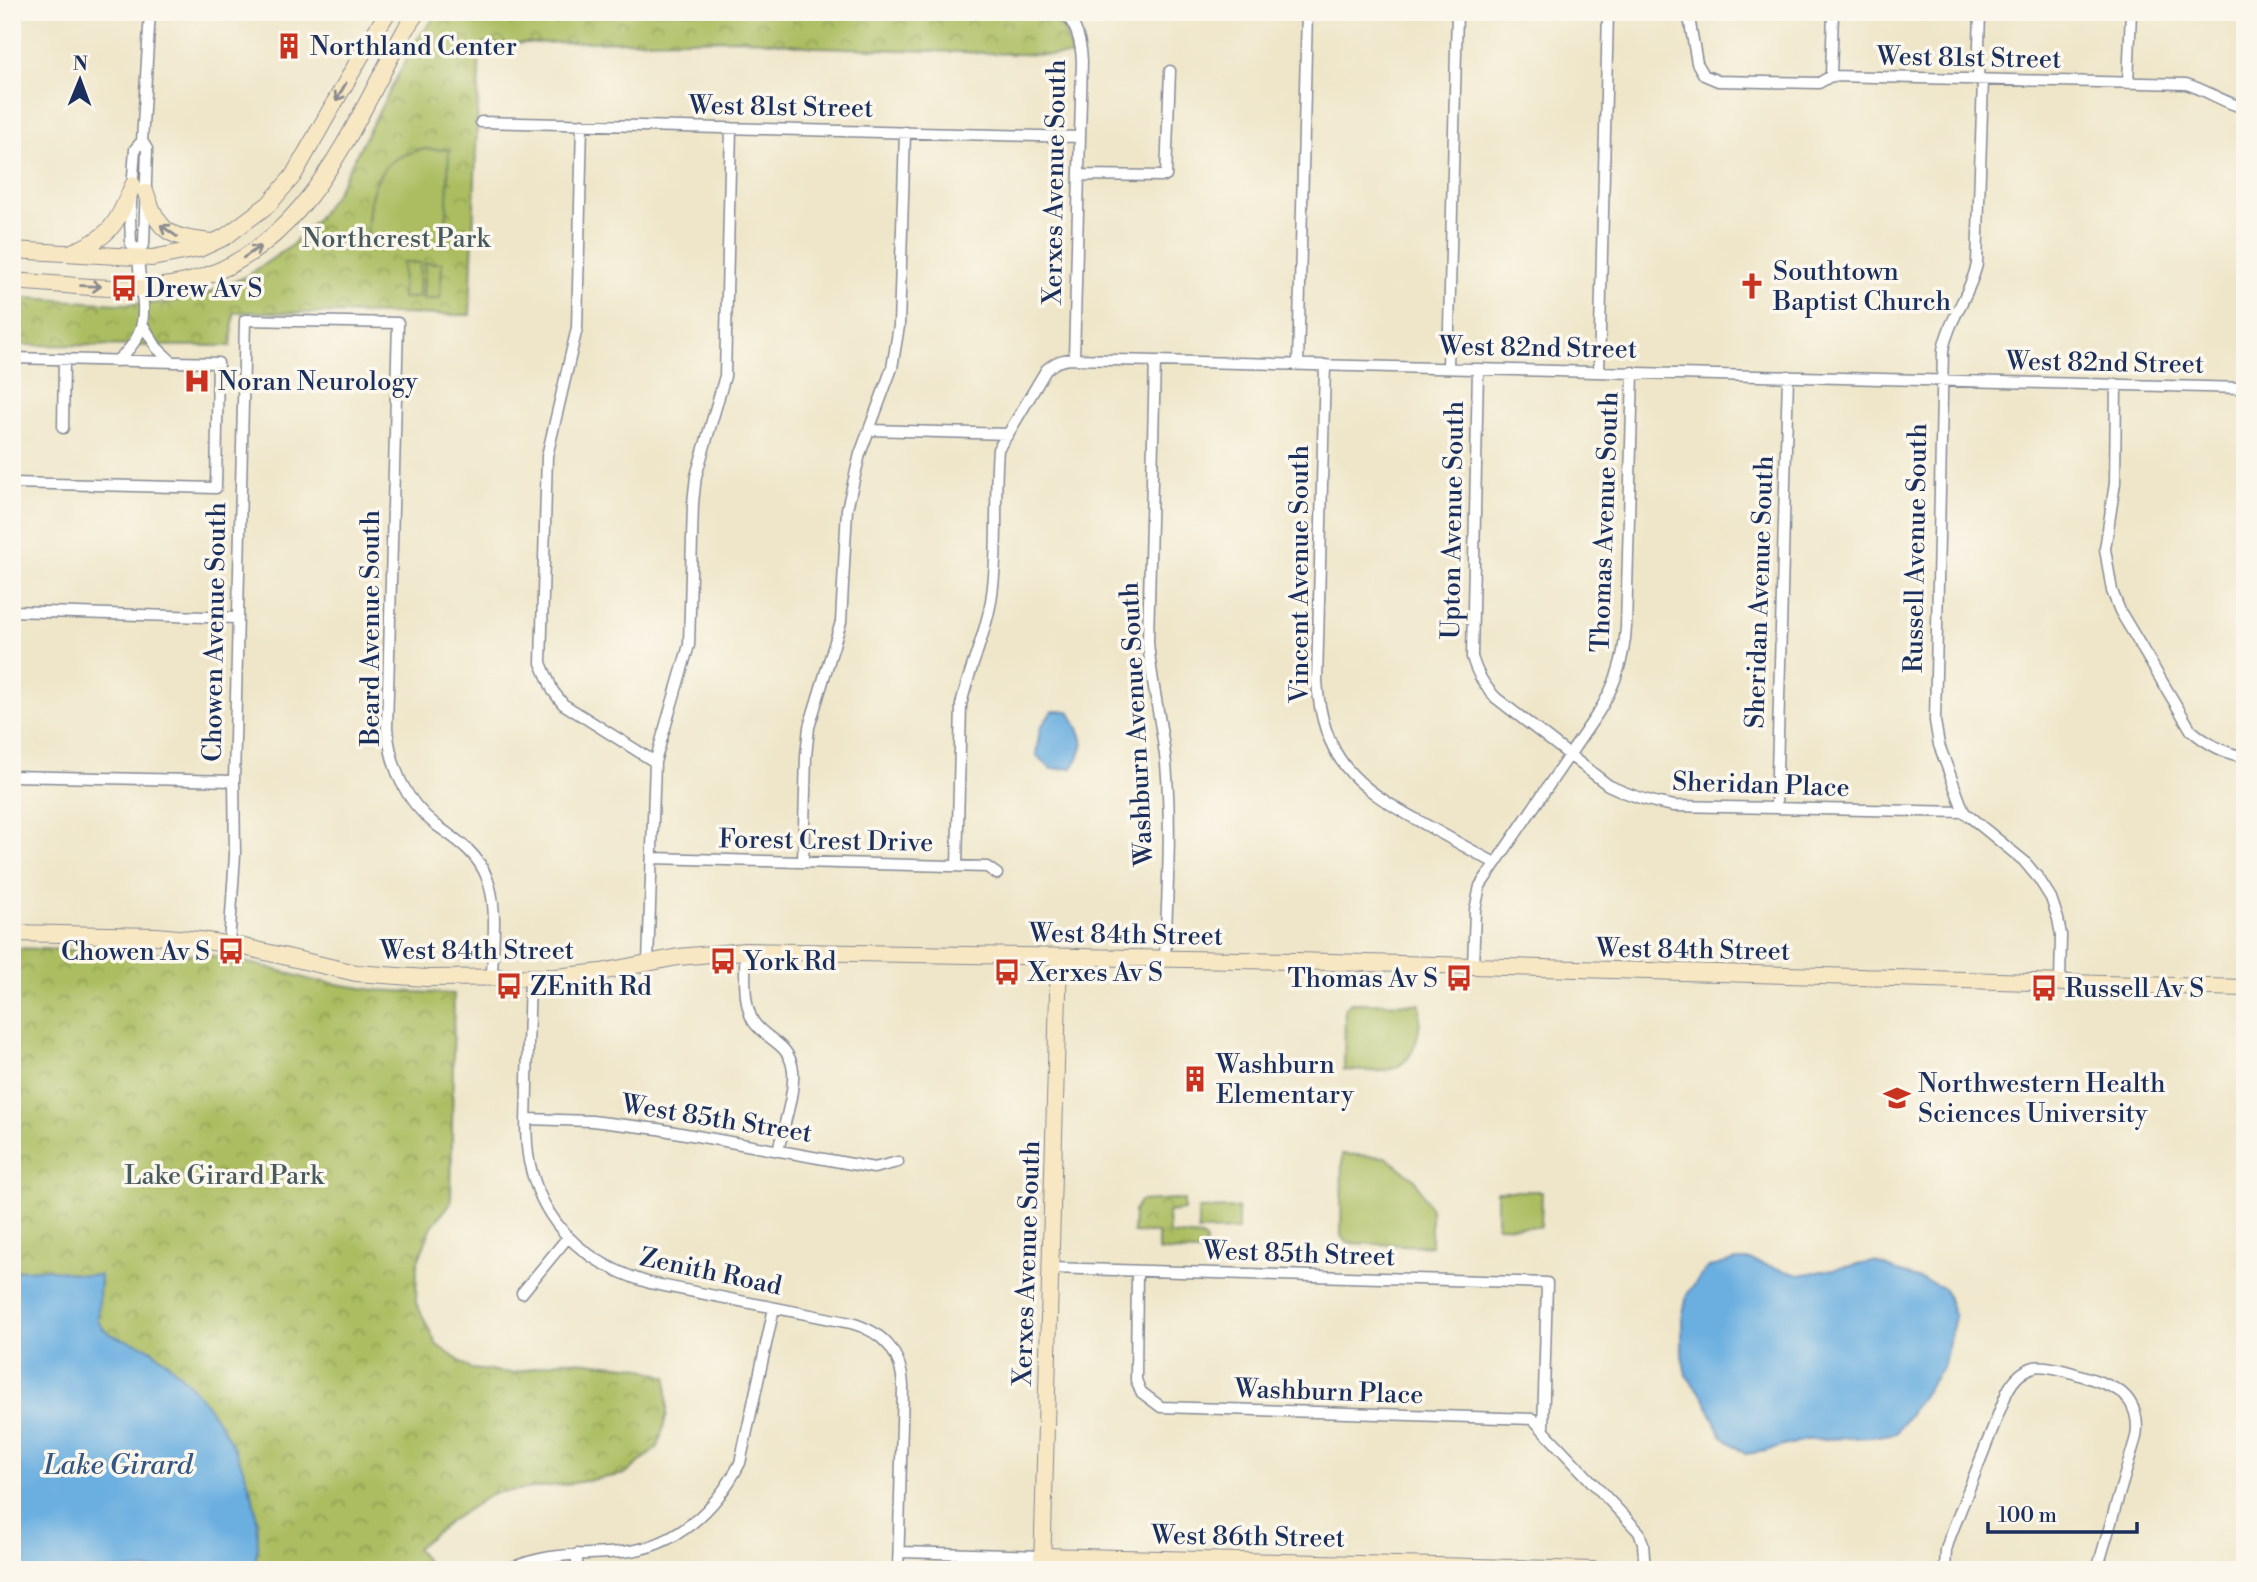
<svg xmlns="http://www.w3.org/2000/svg" width="2257" height="1582" font-family="'Libre Bodoni',serif">
  <style>
    .park { fill: url(#park-crowns); stroke: #63765f; stroke-width: 2 }
    .garden { fill: #abbd60; stroke: #63765f; stroke-width: 2 }
    .water { fill: #6bafe0; stroke: #436f9f; stroke-width: 2 }
    .lines { fill: none; stroke-linecap: round; stroke-linejoin: round }
    .street-casing { stroke: #858a94; stroke-width: 13 }
    .secondary-casing { stroke: #858a94; stroke-width: 18 }
    .street { stroke: #fff; stroke-width: 10 }
    .secondary { stroke: #f8e7c3; stroke-width: 16 }
    .oneway { stroke: #8a8b90 }
    .labels { text-anchor: middle; stroke-width: 7; stroke-linejoin: round; paint-order: stroke }
    .poi-label { font-size: 26px; fill: #1b2f5e; stroke: #fbf7ec; text-anchor: start }
    .street-label { font-size: 26px; fill: #1b2f5e; stroke: #fbf7ec }
    .park-label { font-size: 26px; fill: #465a5f; stroke: #fbf7ec }
    .water-label { font-size: 28px; font-style: italic; fill: #335585; stroke: #fbf7ec }
  </style>
  <defs>
    <pattern id="park-crowns" width="20" height="18" patternUnits="userSpaceOnUse" patternTransform="scale(1.75)"><rect width="20" height="18" fill="#abbd60"/><path d="M2 6a3 3 0 1 1 6 0M12 15a3 3 0 1 1 6 0" fill="none" stroke="#8a9a52"/></pattern>
  </defs>
  <rect width="100%" height="100%" fill="#fbf7ec"/>
  <filter id="ink" filterUnits="userSpaceOnUse"><feTurbulence type="fractalNoise" baseFrequency=".0143" numOctaves="2"/><feDisplacementMap in="SourceGraphic" scale="14" xChannelSelector="R" yChannelSelector="G"/><feConvolveMatrix kernelMatrix="1 2 1 2 8 2 1 2 1" color-interpolation-filters="sRGB"/></filter>
  <filter id="wash" filterUnits="userSpaceOnUse"><feTurbulence type="fractalNoise" baseFrequency=".00686" numOctaves="4" result="noise"/><feDisplacementMap in="SourceGraphic" scale="28" xChannelSelector="R" yChannelSelector="G"/><feGaussianBlur stdDeviation="1.57" result="paint"/><feColorMatrix in="noise" values="0 0 0 0 0 0 0 0 0 0 0 0 0 0 0 0 0 1.4 0 .05"/><feComposite in="paint" operator="in"/></filter>
  <g filter="url(#wash)">
    <rect width="100%" height="100%" fill="#efe6c9"/>
    <path class="park" d="M439,12h607l18,18 8,26 -256,-9 -72,-8 -264,5 -10,271 -236,-3 -3,34 -219,-1v-48l107,7 45,-1 41,-9 40,-17 46,-31 24,-25 21,-28 80,-152z
      M12,948l196,7 55,11 48,14 64,10 79,4 -3,209 -19,23 -15,38 -1,39 21,42 34,24 43,4 51,-13 73,7 29,10v36l-9,34 -32,27 -58,10 -75,9 -41,27 -36,28 17,22h-421z
      M1176,1199l8,1v10l-16,2 1,22 33,3 4,4 -1,8 -3,3 -44,-1v-18h-25l1,-22 6,-10z"/>
    <path class="garden" d="M420,149l29,1 -3,89 -6,5 -73,-2c1,-27 1,-64 27,-82 7,-5 18,-7 26,-11z
      M403,262l17,1 -1,35h-17z
      M425,263h17l-2,36h-17z
      M1351,1003l69,1c1,22 -2,55 -26,64 -14,6 -35,2 -50,2l1,-62z
      M1342,1154l43,3 29,21 17,31v37l-83,-3 -7,-7z
      M1497,1191h45l-1,36 -44,-1z
      M1238,1208v22l-40,1v-22z"/>
    <path class="water" d="M1052,711h17c13,27 21,30 3,57l-21,1 -15,-14 4,-26z
      M1736,1260h14l49,15 75,-13 70,26 11,29 -12,50 -47,66 -24,4 -67,3 -39,11 -21,3 -25,-20 -16,-36 -18,-23 -4,-20v-37l5,-24 20,-26z
      M46,1269c18,2 36,8 54,6l-2,46c9,20 40,18 55,30 59,43 123,143 100,219h-241v-298l8,-2z"/>
  </g>
  <g filter="url(#ink)">
    <g class="lines">
      <g class="street-casing">
        <path id="street" d="M1064,12c13,14 17,30 18,49l-8,298
          M1688,12l9,51 7,12 14,6 101,2 12,-7 355,8c21,6 38,19 59,24
          M1831,76l2,-64
          M1978,78l2,-66
          M1983,79l-6,185c-7,31 -28,55 -34,86l-8,371 4,24 25,67 60,49 15,18 12,19 7,21 3,16 -1,48
          M2128,83l3,-71
          M481,122l599,15
          M582,124l-5,204 -30,128 -6,207 12,28 10,13 92,58
          M1079,175l87,1 4,-105
          M138,251l-7,-7 -1,-27 5,-68 7,-8
          M143,325l14,23 15,14
          M12,358l206,5 -2,125 -204,-5
          M116,361c43,-33 22,-65 22,-110l6,-7 3,-95 -5,-8 8,-129
          M1155,361l-7,280c3,42 14,82 18,123 6,65 1,131 -1,196
          M1298,364l9,-352
          M1325,365l-8,316c5,78 38,105 102,140 25,14 50,28 76,42
          M1448,368l9,-356
          M1478,369l-6,288c5,17 12,28 24,41l112,87c22,11 42,17 66,21l290,6
          M1599,372l9,-360
          M2116,384l-1,99 -10,66 7,42 8,20 71,119c16,14 32,23 54,27
          M63,428l1,-68
          M870,430l138,4 38,-64c9,-8 16,-11 28,-11l1171,29
          M12,611l225,7
          M12,776l222,5
          M1776,808l12,-432
          M652,858l335,9 10,7
          M803,862l3,-106 3,-29 32,-105 6,-113 13,-55 32,-86 7,-42 6,-194
          M957,866l4,-161c8,-36 24,-68 30,-104 8,-50 3,-102 7,-152l10,-15
          M229,944l6,-89 -1,-74 11,-461 153,3 -11,405c4,39 17,72 49,97 21,15 42,28 51,53 12,31 5,69 5,101
          M745,951c1,21 -3,50 8,70 13,20 36,21 40,49 2,23 -10,58 -15,81
          M648,963l7,-201 34,-117 4,-142 3,-27 29,-100 6,-248
          M1473,967l2,-57 5,-24 118,-173c17,-27 26,-53 28,-86l7,-255
          M530,979c-1,34 -2,68 -3,102 0,26 -3,54 2,80 14,66 59,104 121,122l201,40c33,9 51,31 52,64l-5,183
          M526,1119l66,2 66,8 216,39 24,-6
          M1050,1268l497,15 -4,147 96,102 4,12 2,26
          M1137,1271l-1,109 5,12 20,15 372,12 10,11
          M522,1293l46,-56
          M900,1552l142,4
          M506,1570c44,-19 71,-14 116,-18 55,-5 94,-43 118,-89l34,-155
          M577,1570v-16
          M1945,1570l1,-20 4,-13 57,-145c6,-12 14,-21 27,-25 15,-4 75,16 88,26 13,11 17,28 14,44l-39,133"/>
      </g>
      <g class="secondary-casing">
        <path id="secondary" d="M146,193c13,41 24,44 65,49
          M12,250l140,8 47,-9 26,-12 44,-33 24,-28 77,-136 18,-28
          M72,252c40,-15 45,-30 61,-67
          M12,281c52,3 108,12 159,4 131,-22 178,-153 234,-255l12,-18
          M12,933l144,3 44,4 44,7 112,26 70,5 130,-1 45,-5 77,-15 67,-6 550,10 950,27
          M1042,1556l553,14
          M1042,1570l17,-613"/>
      </g>
      <use href="#street" class="street"/>
      <use href="#secondary" class="secondary"/>
    </g>
    <defs><path id="oneway-shaft" d="M-6 0H5M1.5-3L5.5 0L1.5 3" fill="none" stroke-width="1.6" stroke-linecap="round" stroke-linejoin="round" transform="scale(1.75)"/></defs>
    <g class="oneway">
      <use href="#oneway-shaft" transform="translate(341 92) rotate(119)"/>
      <use href="#oneway-shaft" transform="translate(169 231) rotate(-145)"/>
      <use href="#oneway-shaft" transform="translate(252 252) rotate(-34)"/>
      <use href="#oneway-shaft" transform="translate(91 286) rotate(2)"/>
    </g>
  </g>
  <defs>
    <g id="building-bare" transform="scale(2.1)"><path d="M-4-6H4V6H1V3H-1V6H-4ZM-2.5-4.3h1.7v1.8h-1.7ZM.8-4.3h1.7v1.8H.8ZM-2.5-1h1.7V.8h-1.7ZM.8-1h1.7V.8H.8Z" fill="#c8321e" stroke="#fbf7ec" stroke-width="2.5" paint-order="stroke"/></g>
    <g id="church-bare" transform="scale(2.1)"><path d="M-1.2-6h2.4v3.5h3.3v2.4h-3.3V6h-2.4V-.1h-3.3v-2.4h3.3Z" fill="#c8321e" stroke="#fbf7ec" stroke-width="2.5" paint-order="stroke"/></g>
    <g id="bus-bare" transform="scale(2.1)"><path d="M-5-6H5V4H4V6H2V4H-2V6H-4V4H-5ZM-3.5-4V0h7V-4ZM-3.5 1.2v1.5H-2V1.2ZM2 1.2v1.5H3.5V1.2Z" fill="#c8321e" stroke="#fbf7ec" stroke-width="2.5" paint-order="stroke"/></g>
    <g id="hospital-bare" transform="scale(2.1)"><path d="M-5-5h3v3.5h4V-5h3V5h-3V1.5h-4V5h-3Z" fill="#c8321e" stroke="#fbf7ec" stroke-width="2.5" paint-order="stroke"/></g>
    <g id="university-bare" transform="scale(2.1)"><path d="M0-5L7-2L0 1L-7-2ZM-4 1L0 2.5L4 1V4Q0 6-4 4Z" fill="#c8321e" stroke="#fbf7ec" stroke-width="2.5" paint-order="stroke"/></g>
  </defs>
  <g fill-rule="evenodd">
    <use href="#building-bare" x="289" y="46"/>
    <use href="#church-bare" x="1752" y="286"/>
    <use href="#bus-bare" x="124" y="288"/>
    <use href="#hospital-bare" x="197" y="381"/>
    <use href="#bus-bare" x="231" y="951"/>
    <use href="#bus-bare" x="723" y="961"/>
    <use href="#bus-bare" x="1007" y="972"/>
    <use href="#bus-bare" x="1459" y="978"/>
    <use href="#bus-bare" x="509" y="986"/>
    <use href="#bus-bare" x="2044" y="988"/>
    <use href="#building-bare" x="1195" y="1079"/>
    <use href="#university-bare" x="1897" y="1098"/>
  </g>
  <g class="labels">
    <g class="poi-label">
      <text x="310" y="55">Northland Center</text>
      <text x="1773" y="280">Southtown<tspan x="1773" dy="30">Baptist Church</tspan></text>
      <text x="145" y="297">Drew Av S</text>
      <text x="218" y="390">Noran Neurology</text>
      <text x="210" y="960" text-anchor="end">Chowen Av S</text>
      <text x="744" y="970">York Rd</text>
      <text x="1028" y="981">Xerxes Av S</text>
      <text x="1438" y="987" text-anchor="end">Thomas Av S</text>
      <text x="530" y="995">ZEnith Rd</text>
      <text x="2065" y="997">Russell Av S</text>
      <text x="1216" y="1073">Washburn<tspan x="1216" dy="30">Elementary</tspan></text>
      <text x="1918" y="1092">Northwestern Health<tspan x="1918" dy="30">Sciences University</tspan></text>
    </g>
    <g class="street-label">
      <text transform="translate(1969 57) rotate(1)" y="9">West 81st Street</text>
      <text transform="translate(781 106) rotate(1)" y="9">West 81st Street</text>
      <text transform="translate(1054 182) rotate(-89)" y="9">Xerxes Avenue South</text>
      <text transform="translate(1538 347) rotate(1)" y="9">West 82nd Street</text>
      <text transform="translate(2105 362) rotate(1)" y="9">West 82nd Street</text>
      <text transform="translate(1452 520) rotate(-89)" y="9">Upton Avenue South</text>
      <text transform="translate(1604 522) rotate(-88)" y="9">Thomas Avenue South</text>
      <text transform="translate(1915 548) rotate(-89)" y="9">Russell Avenue South</text>
      <text transform="translate(1299 574) rotate(-90)" y="9">Vincent Avenue South</text>
      <text transform="translate(1759 592) rotate(-88)" y="9">Sheridan Avenue South</text>
      <text transform="translate(370 628) rotate(-90)" y="9">Beard Avenue South</text>
      <text transform="translate(214 632) rotate(-89)" y="9">Chowen Avenue South</text>
      <text transform="translate(1136 724) rotate(-93)" y="9">Washburn Avenue South</text>
      <text transform="translate(1761 784) rotate(2)" y="9">Sheridan Place</text>
      <text transform="translate(826 840) rotate(1)" y="9">Forest Crest Drive</text>
      <text transform="translate(1126 934) rotate(1)" y="9">West 84th Street</text>
      <text transform="translate(1693 949) rotate(1)" y="9">West 84th Street</text>
      <text x="477" y="959">West 84th Street</text>
      <text transform="translate(717 1118) rotate(9)" y="9">West 85th Street</text>
      <text transform="translate(1299 1253) rotate(2)" y="9">West 85th Street</text>
      <text transform="translate(1026 1263) rotate(-88)" y="9">Xerxes Avenue South</text>
      <text transform="translate(711 1271) rotate(12)" y="9">Zenith Road</text>
      <text transform="translate(1329 1391) rotate(2)" y="9">Washburn Place</text>
      <text transform="translate(1248 1536) rotate(1)" y="9">West 86th Street</text>
    </g>
    <g class="park-label">
      <text x="396" y="247">Northcrest Park</text>
      <text x="224" y="1184">Lake Girard Park</text>
    </g>
    <g class="water-label">
      <text x="118" y="1474">Lake Girard</text>
    </g>
  </g>
  <rect width="2257" height="1582" fill="none" stroke="#fbf7ec" stroke-width="42"/>
  <g transform="translate(80 80) rotate(1)" stroke="#fbf7ec" stroke-width="5" paint-order="stroke">
  <path d="M0-5L12 26L0 18L-12 26Z" fill="#1b2f5e"/>
  <text y="-10" font-size="19" font-weight="bold" text-anchor="middle" fill="#1b2f5e">N</text>
  </g>
  <path d="M1988 1522v10h149v-10" fill="none" stroke="#1b2f5e" stroke-width="3.5"/>
  <text x="1998" y="1522" font-size="21" fill="#1b2f5e" stroke="#fbf7ec" stroke-width="5" paint-order="stroke">100 m</text>
</svg>
